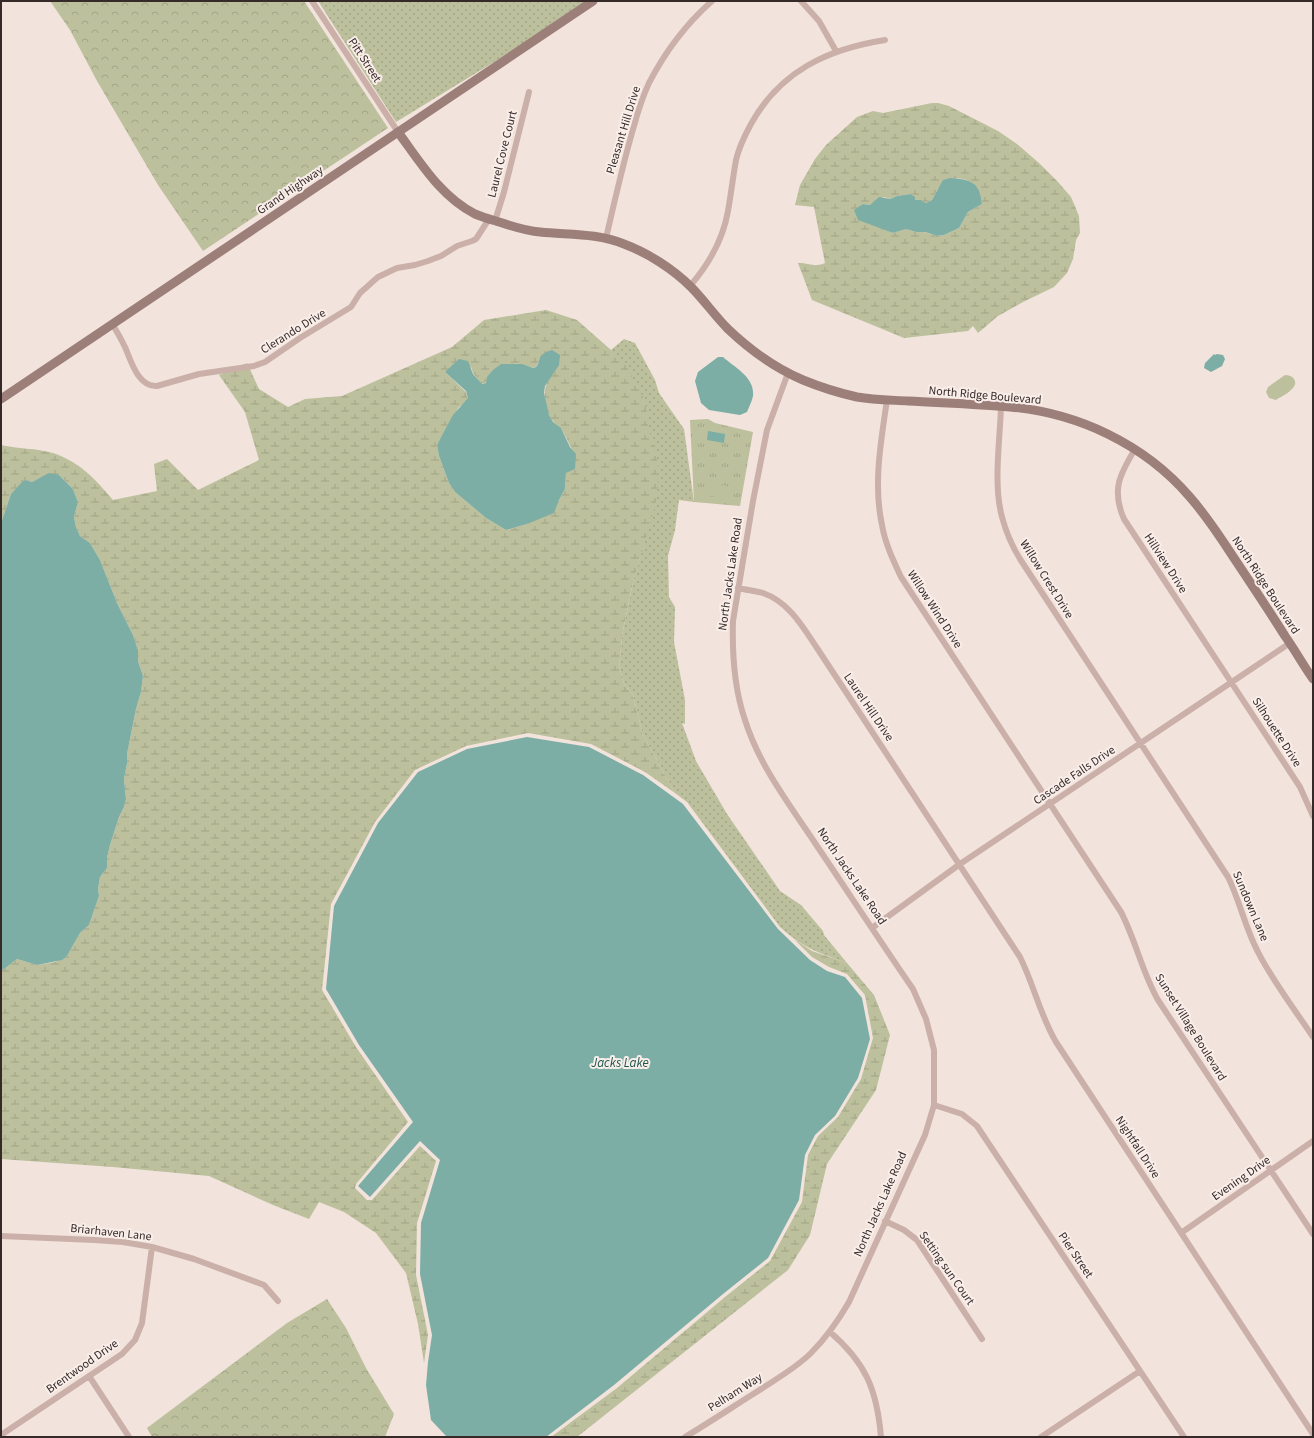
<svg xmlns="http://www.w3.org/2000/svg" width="1314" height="1438" font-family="'Source Sans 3',sans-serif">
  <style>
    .grass { fill: url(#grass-dots) }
    .forest { fill: url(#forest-crowns) }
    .wetland { fill: url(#wetland-marsh); fill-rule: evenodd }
    .park { fill: url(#park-tufts) }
    .pitch { fill: #bcc09c }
    .water { fill: #7caea5 }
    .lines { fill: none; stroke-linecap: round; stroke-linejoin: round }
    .street { stroke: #cab0a8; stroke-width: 6 }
    .secondary { stroke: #9d7f7a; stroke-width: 9 }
    .labels { text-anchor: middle; stroke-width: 4; stroke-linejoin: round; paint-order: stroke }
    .street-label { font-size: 12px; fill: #362a28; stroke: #f9eee9 }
    .water-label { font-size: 13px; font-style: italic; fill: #1e574f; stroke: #f9eee9 }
  </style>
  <defs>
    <pattern id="grass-dots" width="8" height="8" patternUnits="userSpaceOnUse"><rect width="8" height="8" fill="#bcc09c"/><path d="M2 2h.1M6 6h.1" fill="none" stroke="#a2a586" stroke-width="1.8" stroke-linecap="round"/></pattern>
    <pattern id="forest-crowns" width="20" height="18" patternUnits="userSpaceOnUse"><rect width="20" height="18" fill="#bcc09c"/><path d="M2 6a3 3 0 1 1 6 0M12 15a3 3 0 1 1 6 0" fill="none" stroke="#a2a586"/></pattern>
    <pattern id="wetland-marsh" width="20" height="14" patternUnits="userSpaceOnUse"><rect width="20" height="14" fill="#bcc09c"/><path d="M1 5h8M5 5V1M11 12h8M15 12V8" fill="none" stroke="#a2a586"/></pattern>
    <pattern id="park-tufts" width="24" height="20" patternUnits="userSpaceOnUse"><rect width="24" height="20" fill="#bcc09c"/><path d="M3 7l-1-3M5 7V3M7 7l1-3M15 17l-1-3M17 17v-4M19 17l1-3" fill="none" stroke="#a2a586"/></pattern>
  </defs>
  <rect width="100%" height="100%" fill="#f2e3dc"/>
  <path class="grass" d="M318,1h269l-67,45 -124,76z
    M624,339l11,4 20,37 4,13 25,36 10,73 -15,-2 -4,30 -7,26 1,41 6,10 -1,35 11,58v24l-3,-1 14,38 31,53 53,77 21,14 22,26 1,4 23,28c-28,-10 -44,-15 -67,-36l-93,-125 -12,-9 -32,-58 -10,-40 -9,-11 -5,-18 4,-36 11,-52 9,-32 5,-129 -37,-67z"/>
  <path class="forest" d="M50,1h254l84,127 -185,123 -45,-66 -61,-104 -27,-51z
    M327,1299l19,29 20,40 28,46 -9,23h-233l-5,-9 140,-105z"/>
  <path class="wetland" d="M932,103h6l11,3 49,25 19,13 22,19 19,19 13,15 8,19 1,17 -4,7 -3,19 -6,14 -13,14 -31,15 -25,14 -20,17 -5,-7 -5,5 -64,7 -92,-38 -14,-37c13,0 15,5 27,0l-11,-56 -19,-2 5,-20 15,-26 11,-14 31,-28 16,-6 10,2zM957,178c3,1 8,1 10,2 10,5 14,14 15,24l-14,8 -9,16 -15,7 -7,1 -13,-4h-8l-10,-3 -13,4 -10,-4 -20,-25 7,1 14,-8 6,2 7,-3 13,-2 5,6h6l5,3 6,-3 6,-11z
    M546,310l31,10 34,30 15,15 18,34 4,18v9l12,45 -5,36 -21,71 -11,52 -4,36 5,18 9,11 10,40 32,58 -30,-21 -54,-28 -63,-11 -62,13 -51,24 -40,52 -44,82 -9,86 34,57 52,75 -52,62 -1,4 12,12h5l48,-54 16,15 -19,62 -1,52 12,60 -4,28 -6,-39 -12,-51 -30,-40 -32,-21 -25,-10 -10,17 -36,-14 -64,-29 -96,-9 -112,-8v-190l2,1 14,-11 20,6 18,-3 12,-6 13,-23 9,-8 10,-29 -1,-7 2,-12 7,-9v-10l3,-13 9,-28 5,-10 2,-8 -2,-20 3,-15v-10l9,-45 5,-17 2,-16 -5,-15v-11l-5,-15 -16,-32 -17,-43 -10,-17 -10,-7 -4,-9 -2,-10 4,-15 -5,-13 -14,-14 -19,3 -8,4 -6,-2 -15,14 -10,29v-78c17,4 35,3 52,8 27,9 42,26 60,47l44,-9 -3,-27 13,-5 31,31 61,-30 -14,-48 -26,-37 28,-12 12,26 29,18 17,-8 37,-3 110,-49 32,-27zM540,357l8,23c-6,12 -4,31 5,41 2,4 7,5 9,9 5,8 8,17 13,24l-4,16 -5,3 -1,16 -6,11 -3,6 -29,18 -21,6 -20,-12 -31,-26 -6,-9 -10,-27 -2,-11 4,-8 18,-30 5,-3 4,-6 -2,-6 -21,-20 26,-5 2,6 8,11c12,-3 23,-18 33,-20 14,-3 21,14 26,-7z
    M794,939l18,12 35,12 27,32 16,40 -14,55 -49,74 -17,71 -22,35 -211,167h-26l66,-49 108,-91 45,-36 32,-59 6,-47 10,-19 20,-19 23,-38 12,-41 -8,-43 -18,-21 -18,-7 -17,-10z"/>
  <path class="park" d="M708,419l7,4 38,9 -13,74 -46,-4 -4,-82z"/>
  <path class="pitch" d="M1285,375c4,0 7,1 9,4 6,9 -12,17 -18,21l-7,-2 -3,-6 2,-5z
    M708,482l27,6 -3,12 -26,-5z"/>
  <path class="water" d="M950,178c20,1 30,4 32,26l-14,8 -9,16 -15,7 -7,1 -12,-4h-9l-10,-3 -13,4 -35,-13 -4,-10 9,-6 7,1 9,-8 11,2 7,-3 13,-2 5,3v3h6l5,3 6,-3 11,-20z
    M552,350l8,5 -1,10 -14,21 -1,7 5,22 4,7 8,6 9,19 6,7 -1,15 -9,4 -1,16 -6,11 -5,13 -27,11 -21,6 -20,-12 -31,-26 -6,-9 -10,-27 -2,-11 4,-8 12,-22 15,-17 -2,-7 -21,-19 14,-13 9,2 5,13 9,10 4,-1 1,-6 6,-7 8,-6h21l11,4 3,-1 2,-3 2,-7 6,-5z
    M1214,354l1,1 2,-1 6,1 2,4 -3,7 -11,6 -7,-4 1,-5z
    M718,357h5c12,11 32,20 30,39 -1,5 -4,11 -6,16l-7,3 -31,-5 -8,-7 -6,-22 3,-9z
    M708,431l17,3 -1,9 -17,-3z
    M49,473l10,2 14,14 5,13 -4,15 2,10 4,9 10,7 10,17 17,43 16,32 5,15v11l5,15 -2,16 -5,17 -9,45v10l-3,15 2,20 -2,8 -5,10 -9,28 -3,13v10l-7,9 -2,12 1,7 -10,29 -9,8 -13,23 -5,4 -25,5 -20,-6 -14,11 -2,-1v-446l10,-29 11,-12 4,-2 6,2z
    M527,737l62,10 54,28 40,29 95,125 32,31 17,11 18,6 17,21 8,41 -12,39 -23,38 -20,19 -10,20 -6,45 -31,58 -45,36 -109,91 -68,52h-99l-16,-17 -5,-35 2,-23 4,-27 -12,-61 1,-51 19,-63 -20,-19 -50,56 -12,-11 55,-64 -54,-77 -33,-56 8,-83 44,-83 40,-51 49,-23z"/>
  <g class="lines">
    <path class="street" d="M312,1l86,131
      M801,1l18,20 17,30
      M495,221l9,-29 25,-100
      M606,238c9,-38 17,-75 28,-112 4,-15 9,-30 15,-43 16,-31 37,-59 63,-82
      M690,286c19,-22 33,-46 38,-75 3,-17 5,-34 8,-51 3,-13 9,-25 15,-36 29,-53 77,-75 134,-84
      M112,324c5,7 9,15 13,23 6,14 13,40 32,39l42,-12 55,-8 11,-4 35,-24 51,-31 9,-14 18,-16 19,-9 18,-3 13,-4 13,-5 16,-10 15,-5 4,-2 13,-20
      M887,400c-6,41 -14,84 -5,125 3,18 11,35 19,52l220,335c15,29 21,60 37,88l155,234
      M1001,406c-1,35 -8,78 1,111 4,15 10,29 18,42l208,318c12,24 17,51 30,75 14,28 37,58 55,85
      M1135,449c-15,25 -24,41 -11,70l176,268 13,29
      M738,588c9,2 17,3 25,5 26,9 40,34 54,55l203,309c14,28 20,58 36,85l257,392
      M872,928l88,-64 330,-221
      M934,1105l28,9 15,12 207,311
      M885,1221l19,9 13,10 65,99
      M1181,1233l132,-92
      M1,1236l93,4 29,2 29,5 42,12 70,26 14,16
      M830,1332c36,31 47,58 51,105
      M89,1376l40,61
      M1,1435l121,-81 13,-14 7,-17 10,-76
      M685,1437c25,-15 49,-31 73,-46 18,-12 38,-23 53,-38 15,-15 27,-32 38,-51l76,-167 9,-30v-55l-8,-31 -13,-30c-33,-48 -65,-97 -98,-146 -26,-39 -56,-78 -70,-123 -11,-32 -13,-66 -12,-99l20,-120 14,-71 21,-57
      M1041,1437l99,-66"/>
    <path class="secondary" d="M398,132c22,30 43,65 77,82 7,3 14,5 21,7 15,5 29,10 44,11 29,3 57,1 84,12 24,9 49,25 67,43 13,13 24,29 37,42 22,21 47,39 75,51 17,7 36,13 54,17 17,3 34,3 51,4 34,2 68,3 102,6 68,6 134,37 179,89 16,18 30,39 43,59 18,27 36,54 53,81 10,14 18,29 28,43
      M1,399l592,-398"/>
  </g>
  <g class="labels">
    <g class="street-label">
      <text transform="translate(365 60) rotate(57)" y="4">Pitt Street</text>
      <text transform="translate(623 130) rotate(-73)" y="4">Pleasant Hill Drive</text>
      <text transform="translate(502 154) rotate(-76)" y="4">Laurel Cove Court</text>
      <text transform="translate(290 190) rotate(-34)" y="4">Grand Highway</text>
      <text transform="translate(293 331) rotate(-32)" y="4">Clerando Drive</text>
      <text transform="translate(985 395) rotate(5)" y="4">North Ridge Boulevard</text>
      <text transform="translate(1166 563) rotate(57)" y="4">Hillview Drive</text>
      <text transform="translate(730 574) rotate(-82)" y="4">North Jacks Lake Road</text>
      <text transform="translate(1047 579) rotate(58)" y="4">Willow Crest Drive</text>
      <text transform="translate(1266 585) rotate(57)" y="4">North Ridge Boulevard</text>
      <text transform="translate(935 609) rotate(57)" y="4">Willow Wind Drive</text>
      <text transform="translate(869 707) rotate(56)" y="4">Laurel Hill Drive</text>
      <text transform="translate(1277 732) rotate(57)" y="4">Silhouette Drive</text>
      <text transform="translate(1074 775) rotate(-34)" y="4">Cascade Falls Drive</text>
      <text transform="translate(852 876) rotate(56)" y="4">North Jacks Lake Road</text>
      <text transform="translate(1251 906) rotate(67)" y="4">Sundown Lane</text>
      <text transform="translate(1191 1027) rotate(58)" y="4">Sunset Village Boulevard</text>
      <text transform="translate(1138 1147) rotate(57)" y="4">Nightfall Drive</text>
      <text transform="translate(1241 1178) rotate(-35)" y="4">Evening Drive</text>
      <text transform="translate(880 1204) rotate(-66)" y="4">North Jacks Lake Road</text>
      <text transform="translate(111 1232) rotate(6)" y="4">Briarhaven Lane</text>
      <text transform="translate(1076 1255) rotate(56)" y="4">Pier Street</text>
      <text transform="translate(947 1268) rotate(55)" y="4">Setting sun Court</text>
      <text transform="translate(82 1366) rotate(-35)" y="4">Brentwood Drive</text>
      <text transform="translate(735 1392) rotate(-32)" y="4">Pelham Way</text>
    </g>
    <g class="water-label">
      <text x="620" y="1067">Jacks Lake</text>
    </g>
  </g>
  <rect width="1314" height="1438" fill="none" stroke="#362a28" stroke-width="4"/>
</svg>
